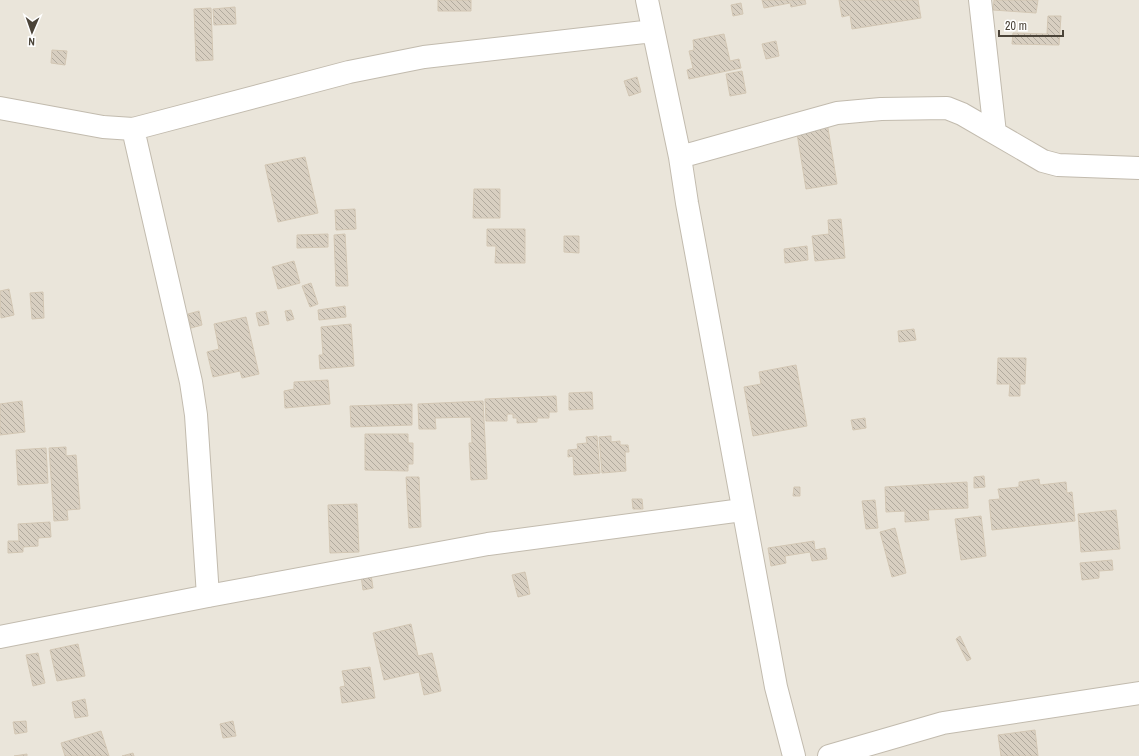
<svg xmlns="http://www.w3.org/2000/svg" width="1139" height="756" font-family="'Archivo Narrow',sans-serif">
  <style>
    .residential { fill: #eae5da }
    .building { fill: url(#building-back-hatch); stroke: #d3c7b4 }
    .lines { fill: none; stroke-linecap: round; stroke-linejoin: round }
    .minor-casing { stroke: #c2bbae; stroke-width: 24 }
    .minor { stroke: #fff; stroke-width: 22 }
  </style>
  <defs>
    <pattern id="building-back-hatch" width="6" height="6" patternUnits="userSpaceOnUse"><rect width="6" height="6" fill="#d8cfc1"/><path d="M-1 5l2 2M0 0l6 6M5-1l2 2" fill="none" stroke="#b1aa9e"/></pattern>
  </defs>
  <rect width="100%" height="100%" fill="#f6f3ec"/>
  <path class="residential" d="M0,0h1139v756h-1139z"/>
  <path class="building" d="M438,0h33v11h-33z
    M762,0h43l1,4 -15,3 -1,-4 -26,5z
    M839,0h79l3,18 -69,11 -2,-14 -8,2z
    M994,0h44l-2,13 -43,-3z
    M741,3l2,11 -10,2 -2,-11z
    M235,7l1,17 -22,1 -1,-16z
    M211,8l2,52 -17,1 -2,-52z
    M1048,16h13l-2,29 -47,-1 1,-11 34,1z
    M724,34l6,27 9,-2 2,9 -52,11 -2,-9 6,-2 -4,-17 5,-1 -1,-10z
    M776,41l3,15 -13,3 -4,-15z
    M52,50l15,1 -2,14 -14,-2z
    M742,71l4,22 -16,3 -4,-22z
    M637,77l4,15 -12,4 -5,-15z
    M827,122l10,62 -31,5 -10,-62z
    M305,157l13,56 -40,9 -13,-57z
    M474,189h26v29h-27z
    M355,209l1,20 -20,1 -1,-20z
    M841,219l4,39 -30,3 -3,-25 17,-2 -1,-14z
    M487,229h38v34h-30l1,-17h-9z
    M328,234v13l-31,1v-13z
    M345,234l3,52h-12l-2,-51z
    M564,236h15v17l-15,-1z
    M807,246l1,14 -23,3 -1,-14z
    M294,261l6,22 -22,6 -6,-22z
    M311,283l7,21 -8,3 -8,-21z
    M9,289l5,26 -13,3 -1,-27z
    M43,292l1,26 -12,1 -2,-26z
    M345,306l1,11 -27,3 -1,-10z
    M291,310l3,9 -7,2 -2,-10z
    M199,311l3,14 -11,3 -3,-14z
    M266,311l3,13 -10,2 -3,-13z
    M246,317l13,57 -17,4 -2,-7 -27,6 -6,-25 12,-3 -5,-25z
    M351,324l3,42 -34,3 -1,-14h4l-2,-28z
    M914,329l2,11 -17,2 -1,-11z
    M998,358h28l-1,26h-5v12h-11l1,-12h-13z
    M796,365l11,61 -54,10 -9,-49 17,-3 -2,-12z
    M328,380l2,24 -45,4 -1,-17 10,-2v-7z
    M592,392l1,17 -24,1v-17z
    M556,396l1,16h-8v6h-12v4l-20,1v-5h-4v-4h-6v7h-21l-1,-22z
    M22,401l3,31 -25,3v-31z
    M483,401l4,78 -16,1 -2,-37h3l-1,-26 -36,1 1,11h-17l-1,-25z
    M412,404v21l-61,2 -1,-21z
    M865,418l1,10 -13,2 -2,-10z
    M365,434h43v9h5v21h-5v7l-43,-1z
    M597,436l3,37 -26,2 -1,-19 -5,1v-7l10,-1 -1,-5 10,-1 -1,-6z
    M611,436v6l9,-1v4h8l1,7h-4l1,19 -24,2 -3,-36z
    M66,447v9l10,-1 4,54 -13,1 1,10 -14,1 -5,-73z
    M46,448l2,35 -30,2 -2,-35z
    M984,476l1,11 -11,1v-11z
    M406,477h13l2,50 -12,1z
    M1039,479l1,6 26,-3 1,11 5,-1 3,29 -83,9 -3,-30 11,-1 -2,-10 21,-2v-5z
    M967,482l1,26 -40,2 1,10 -24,2v-11l-19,1 -1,-25z
    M794,487h6v9h-7z
    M632,499h10l1,10h-10z
    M875,500l3,28 -12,1 -4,-28z
    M357,504l2,48 -29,1 -2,-48z
    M1116,510l4,39 -39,3 -3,-38z
    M981,516l5,40 -25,4 -6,-41z
    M50,522l1,15 -13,1v8l-15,1v5l-15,1v-12h11l-1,-17z
    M895,528l11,45 -14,4 -12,-45z
    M814,541l1,9 10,-2 2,11 -15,2 -2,-9 -25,4 1,7 -15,3 -3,-18z
    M1112,560l1,10 -14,1v7l-17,2 -2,-17z
    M525,572l5,22 -12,3 -6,-22z
    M371,575l2,13 -10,2 -2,-14z
    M411,624l7,32 14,-3 9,38 -17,4 -5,-23 -35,8 -11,-47z
    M960,636l11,23 -4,2 -11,-22z
    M78,644l7,32 -28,5 -7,-31z
    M38,653l7,30 -12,3 -7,-31z
    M370,667l5,31 -33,5 -2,-16 5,-1 -3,-15z
    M85,699l3,17 -13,2 -3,-16z
    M26,721l1,11 -12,2 -2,-12z
    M233,721l3,15 -13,2 -3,-14z
    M1035,730l3,26h-37l-3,-21z
    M101,731l8,25h-44l-4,-13z
    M133,753l1,3h-12z
    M27,754v2h-13z"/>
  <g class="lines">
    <g class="minor-casing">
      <path id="minor" d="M647,0l33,157 7,46 89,484 18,69
        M980,0l15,133
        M0,108l103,19 30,2 216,-57 75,-15 229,-26
        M133,129l58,253 5,33 12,181
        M680,157l157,-44 44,-4 66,-1 15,6 81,47 15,4 81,3
        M0,637l208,-41 280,-52 254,-34
        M829,756l114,-33 196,-30"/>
    </g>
    <use href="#minor" class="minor"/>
  </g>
  <g transform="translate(32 32) rotate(182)" stroke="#ffffff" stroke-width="3" paint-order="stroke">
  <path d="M0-3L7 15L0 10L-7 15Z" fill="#4b4439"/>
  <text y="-6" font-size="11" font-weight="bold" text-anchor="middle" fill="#4b4439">N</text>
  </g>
  <path d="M999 30v6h64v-6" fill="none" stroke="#4b4439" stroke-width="2"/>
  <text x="1005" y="30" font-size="12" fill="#4b4439" stroke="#ffffff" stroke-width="3" paint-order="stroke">20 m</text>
</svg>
